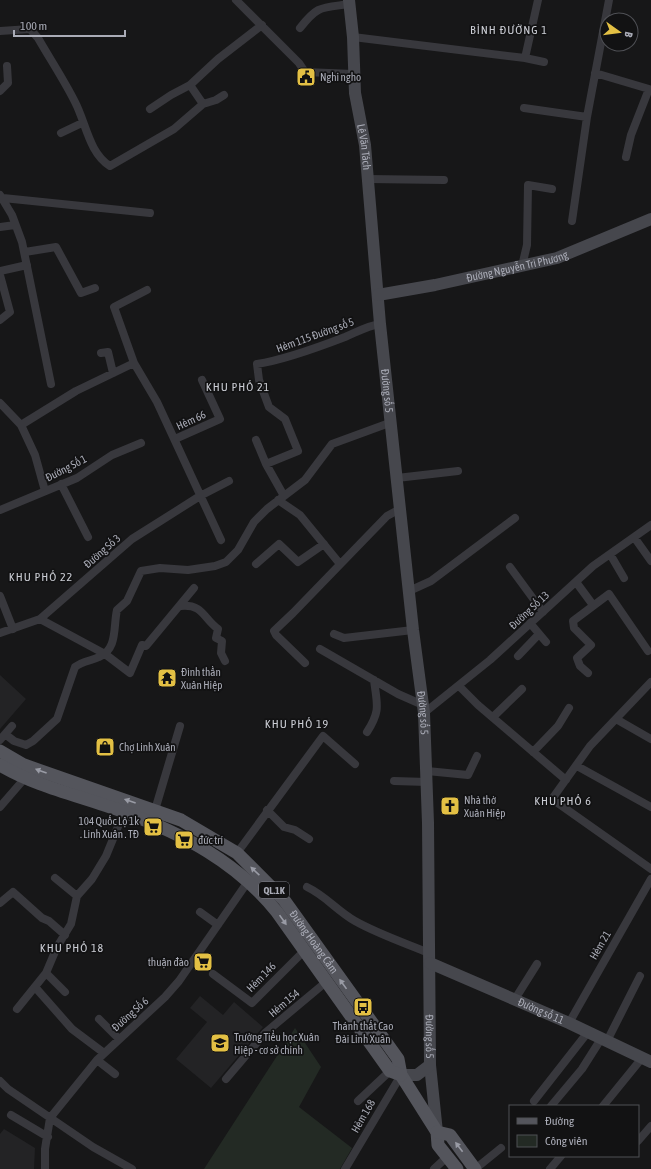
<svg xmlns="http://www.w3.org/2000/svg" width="651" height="1169" font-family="'Asap Condensed',sans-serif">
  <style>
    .built { fill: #232325 }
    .green { fill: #232a24 }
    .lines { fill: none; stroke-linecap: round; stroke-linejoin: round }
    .street { stroke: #38383d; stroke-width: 8 }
    .secondary { stroke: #46474d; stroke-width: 12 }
    .primary { stroke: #54555c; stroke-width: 13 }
    .oneway { fill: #999ba5 }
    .labels { text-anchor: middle; stroke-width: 3.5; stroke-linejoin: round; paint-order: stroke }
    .shield { fill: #121213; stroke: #7c7e86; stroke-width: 1 }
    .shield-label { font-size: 10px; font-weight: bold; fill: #aaacb7 }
    .poi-label { font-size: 11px; fill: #aaacb7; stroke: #121213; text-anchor: start }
    .street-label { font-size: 11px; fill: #aaacb7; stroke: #121213 }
    .neighbourhood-label { font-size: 12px; letter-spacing: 1px; fill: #caccd3; stroke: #121213 }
  </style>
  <rect width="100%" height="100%" fill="#171718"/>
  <path class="built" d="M0,675l26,24 -26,30z
    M200,996l23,19 11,-13 29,25 -52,61 -35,-29 31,-37 -17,-14z
    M4,1129l31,19 -1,21h-34v-35z"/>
  <path class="green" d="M295,1028l26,39 -22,40 53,41 -12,21h-136z"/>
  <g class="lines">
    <path class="street" d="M236,0l63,63 6,9 48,2
      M300,28c18,-23 21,-20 50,-24
      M0,31l30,-2 8,9c12,21 26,42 37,64 11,21 14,51 35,64l64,-37 29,-25 -13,-19 28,-26 44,-34
      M353,37l172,21 13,-58
      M525,58l19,4
      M595,73l54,16 -18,46 -5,22
      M0,91l8,-8 -1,-17
      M203,104l13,-4 8,-5
      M524,108l63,9
      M150,109l21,-14 19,-10
      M61,133l21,-10
      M368,179l76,1
      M0,195l12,20 10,27 29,142
      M3,198l147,15
      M572,221l15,-104 22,-117
      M0,227l15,-2
      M25,252l31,-5 25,46 14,-5
      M522,266l5,-21 1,-60 24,4
      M0,271l27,-6
      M0,275l10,37 -10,8
      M101,353l7,-1 5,21
      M134,363l-20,-56 33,-17
      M0,403l21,22 14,30 10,36
      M21,425l55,-34 58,-28 23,39 64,138
      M175,439l45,-20 -18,-39
      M256,440l10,24 18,32
      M266,464l32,-13 -13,-32 -16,-12 -10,-27 -2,-16c27,-4 62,-17 88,-27 12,-5 22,-11 35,-13
      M397,478l61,-7
      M61,484l27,53
      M278,500l22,15 40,49
      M0,510l77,-32 35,-23 29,-12
      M634,537l17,24
      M610,554l14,24
      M256,564l23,-20 19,18 26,-18
      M510,567l33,45
      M576,582l17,23
      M409,591l22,-10 84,-63
      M0,596l13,33
      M181,606c22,-2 22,12 37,23l-2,9 6,3 -1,12 4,8
      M40,619l65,35 25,19 12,-28 4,1 48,-58
      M530,623l16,19
      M0,633l40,-14 92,-80 68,-43 29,-15
      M334,634l10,4 69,-8
      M320,649l78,45 25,11
      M518,656l21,-22
      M305,663l-29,-28 -2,-4 19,-18 94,-97 13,-7
      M588,673l-8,-7 -3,-8 14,-13 -17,-17 -1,-7 36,-27 39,57
      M651,682l-61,64 -38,53 99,70
      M459,686l19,19 88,75
      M424,713l66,-53 103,-94 58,-41
      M493,717l29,-28
      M616,719l35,20
      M367,732c14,-22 10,-27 7,-52
      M5,734l9,7 12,4 7,-4 24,-22 18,-52c8,-6 16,-6 24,-10 19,-8 14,-30 18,-47l10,-9 14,-30 19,-3 28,2 27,-4 11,-4 12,-12 16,-28 13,-13 38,-29 27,-36 60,-22
      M0,740l12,-14
      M533,752l25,-26 11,-18
      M577,766l74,41
      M427,771l41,4 9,-19
      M394,781l33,1
      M0,807l25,-29
      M155,810l25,-84
      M267,810l17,17 11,3 14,9
      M237,853l86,-117 32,28
      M55,878l22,18
      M307,887c19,9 29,23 48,34 23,13 50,22 74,32
      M0,903l13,-11 29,26 7,3 16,14
      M200,912l18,13
      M46,973l19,19
      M213,974l39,29 53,-53
      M35,987l37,42 32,24
      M515,999l22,-35
      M17,1009l29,-36 11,-26 14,-23 6,-28 15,-17 14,-23 18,-44
      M99,1019l20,20
      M569,1023l82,-144
      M607,1041l33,-65
      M97,1060l18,14
      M226,1079l39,-46 61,-51
      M0,1081l8,8 85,58 39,22
      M358,1101l32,-30
      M534,1101l54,-69
      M551,1106l31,-37 19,-30
      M603,1106l39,-48
      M11,1115l37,22
      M638,1141l13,-15
      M45,1169v-20l5,-31 47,-58 68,-63 14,-16 70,-101
      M345,1169l56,-94
      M434,1169l13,-12
      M475,1169l26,-21
      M550,1169l11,-13"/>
    <g class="secondary">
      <path id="s1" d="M349,0l4,37 2,56 10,52 15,179 33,306 11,83 4,110 2,242 7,67"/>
      <path id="s2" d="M378,295l57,-10 122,-27 94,-39"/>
      <path id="s3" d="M430,963l139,60 82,39"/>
      <path d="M401,1075h16l13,-10"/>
    </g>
    <g class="primary">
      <path id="s4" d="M0,751l24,14 157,55 56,33 47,47 114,159 3,16 36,57 1,13 19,24"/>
      <path d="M0,765c39,23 82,31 124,47 59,22 113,50 153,100l113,159 11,4"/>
      <path d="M437,1132l13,3 25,34"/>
    </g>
  </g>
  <defs><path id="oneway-solid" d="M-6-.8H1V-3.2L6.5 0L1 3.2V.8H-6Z"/></defs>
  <g class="oneway">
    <use href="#oneway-solid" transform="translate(41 771) rotate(-160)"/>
    <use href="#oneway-solid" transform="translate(130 801) rotate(-161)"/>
    <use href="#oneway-solid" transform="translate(255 871) rotate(-137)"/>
    <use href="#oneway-solid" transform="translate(283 920) rotate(55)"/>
    <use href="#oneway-solid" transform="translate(343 984) rotate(-126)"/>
    <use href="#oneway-solid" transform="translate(459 1147) rotate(-127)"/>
  </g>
  <defs>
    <g id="civic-square" transform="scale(1)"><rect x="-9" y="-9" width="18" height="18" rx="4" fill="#e3c044" stroke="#121213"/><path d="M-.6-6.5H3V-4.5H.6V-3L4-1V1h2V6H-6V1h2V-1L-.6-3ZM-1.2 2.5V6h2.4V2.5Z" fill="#111"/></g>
    <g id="temple-square" transform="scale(1)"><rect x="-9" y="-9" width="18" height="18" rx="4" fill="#e3c044" stroke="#121213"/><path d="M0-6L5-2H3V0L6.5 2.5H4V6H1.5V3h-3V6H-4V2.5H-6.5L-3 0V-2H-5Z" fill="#111"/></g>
    <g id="shop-square" transform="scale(1)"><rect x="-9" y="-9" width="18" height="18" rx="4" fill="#e3c044" stroke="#121213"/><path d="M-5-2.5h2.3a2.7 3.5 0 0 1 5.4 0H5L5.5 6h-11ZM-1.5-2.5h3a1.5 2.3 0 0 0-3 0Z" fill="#111"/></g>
    <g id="church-square" transform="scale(1)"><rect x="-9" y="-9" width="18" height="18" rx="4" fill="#e3c044" stroke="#121213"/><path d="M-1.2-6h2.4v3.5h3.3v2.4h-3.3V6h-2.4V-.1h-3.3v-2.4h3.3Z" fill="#111"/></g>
    <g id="supermarket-square" transform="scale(1)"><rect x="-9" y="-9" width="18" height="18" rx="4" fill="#e3c044" stroke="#121213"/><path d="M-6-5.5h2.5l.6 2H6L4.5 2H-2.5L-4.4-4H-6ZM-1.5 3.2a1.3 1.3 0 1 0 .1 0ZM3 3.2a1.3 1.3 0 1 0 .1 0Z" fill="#111"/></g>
    <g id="bus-square" transform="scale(1)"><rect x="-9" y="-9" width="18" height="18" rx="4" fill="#e3c044" stroke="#121213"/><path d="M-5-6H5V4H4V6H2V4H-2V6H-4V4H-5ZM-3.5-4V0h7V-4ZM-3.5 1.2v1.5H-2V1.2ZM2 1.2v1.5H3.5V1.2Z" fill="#111"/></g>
    <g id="school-square" transform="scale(1)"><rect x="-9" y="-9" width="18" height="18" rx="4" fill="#e3c044" stroke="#121213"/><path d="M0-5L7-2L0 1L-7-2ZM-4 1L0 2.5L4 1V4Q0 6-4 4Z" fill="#111"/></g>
  </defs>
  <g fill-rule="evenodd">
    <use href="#civic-square" x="306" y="77"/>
    <use href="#temple-square" x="167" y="678"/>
    <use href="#shop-square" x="105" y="747"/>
    <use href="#church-square" x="450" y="806"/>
    <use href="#supermarket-square" x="153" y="827"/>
    <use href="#supermarket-square" x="184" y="840"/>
    <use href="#supermarket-square" x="203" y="962"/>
    <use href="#bus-square" x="363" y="1007"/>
    <use href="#school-square" x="220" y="1043"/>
  </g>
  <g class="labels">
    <rect class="shield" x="259" y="882" width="30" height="16" rx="3"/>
    <g class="shield-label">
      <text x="274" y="894">QL.1K</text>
    </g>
    <g class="poi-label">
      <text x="320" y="81">Nghi ngho</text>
      <text x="181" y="676">Đình thần<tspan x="181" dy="13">Xuân Hiệp</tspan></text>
      <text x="119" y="751">Chợ Linh Xuân</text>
      <text x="464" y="804">Nhà thờ<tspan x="464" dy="13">Xuân Hiệp</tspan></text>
      <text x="139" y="825" text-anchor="end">104 Quốc Lộ 1k<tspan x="139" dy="13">. Linh Xuân . TĐ</tspan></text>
      <text x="198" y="844">đức trí</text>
      <text x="189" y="966" text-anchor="end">thuận đào</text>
      <text x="363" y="1030" text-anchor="middle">Thánh thất Cao<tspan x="363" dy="13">Đài Linh Xuân</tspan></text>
      <text x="234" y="1041">Trường Tiểu học Xuân<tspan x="234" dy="13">Hiệp - cơ sở chính</tspan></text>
    </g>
    <g class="street-label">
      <text dy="4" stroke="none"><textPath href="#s1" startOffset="148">Lê Văn Tách</textPath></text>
      <text dy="4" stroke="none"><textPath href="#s2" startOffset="142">Đường Nguyễn Tri Phương</textPath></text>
      <text transform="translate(315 335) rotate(-20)" y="4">Hẻm 115 Đường số 5</text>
      <text dy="4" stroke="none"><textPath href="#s1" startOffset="393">Đường số 5</textPath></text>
      <text transform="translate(191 420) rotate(-25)" y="4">Hẻm 66</text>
      <text transform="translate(66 468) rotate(-27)" y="4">Đường Số 1</text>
      <text transform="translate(102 551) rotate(-41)" y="4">Đường Số 3</text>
      <text transform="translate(529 610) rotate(-43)" y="4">Đường Số 13</text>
      <text dy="4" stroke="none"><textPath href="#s1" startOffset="717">Đường số 5</textPath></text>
      <text dy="4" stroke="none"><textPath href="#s4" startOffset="377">Đường Hoàng Cầm</textPath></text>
      <text transform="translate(600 945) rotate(-60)" y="4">Hẻm 21</text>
      <text transform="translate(261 977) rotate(-46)" y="4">Hẻm 146</text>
      <text transform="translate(284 1003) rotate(-40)" y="4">Hẻm 154</text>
      <text dy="4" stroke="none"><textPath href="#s3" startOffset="121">Đường số 11</textPath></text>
      <text transform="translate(130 1014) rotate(-42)" y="4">Đường Số 6</text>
      <text dy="4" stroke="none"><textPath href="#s1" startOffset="1041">Đường số 5</textPath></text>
      <text transform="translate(363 1116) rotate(-60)" y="4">Hẻm 168</text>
    </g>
    <g class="neighbourhood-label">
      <text x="509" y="34">BÌNH ĐƯỜNG 1</text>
      <text x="238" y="391">KHU PHỐ 21</text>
      <text x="41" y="581">KHU PHỐ 22</text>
      <text x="297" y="728">KHU PHỐ 19</text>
      <text x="563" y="805">KHU PHỐ 6</text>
      <text x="72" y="952">KHU PHỐ 18</text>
    </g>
  </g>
  <rect x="509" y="1105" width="130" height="52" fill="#121213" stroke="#4f5055"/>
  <rect x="517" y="1118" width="20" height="6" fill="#54555c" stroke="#4f5055"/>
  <text x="545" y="1125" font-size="12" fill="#aaacb7">Đường</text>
  <rect x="517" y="1135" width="20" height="12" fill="#232a24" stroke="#4f5055"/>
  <text x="545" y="1145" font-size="12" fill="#aaacb7">Công viên</text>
  <g transform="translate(619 32) rotate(104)"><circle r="19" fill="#121213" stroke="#4f5055"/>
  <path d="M0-3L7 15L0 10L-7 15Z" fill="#e3c044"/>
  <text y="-6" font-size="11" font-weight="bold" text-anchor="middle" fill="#aaacb7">B</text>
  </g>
  <path d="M14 30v6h111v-6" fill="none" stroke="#aaacb7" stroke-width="2"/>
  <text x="20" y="30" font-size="12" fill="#aaacb7" stroke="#121213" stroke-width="3" paint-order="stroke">100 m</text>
</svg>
